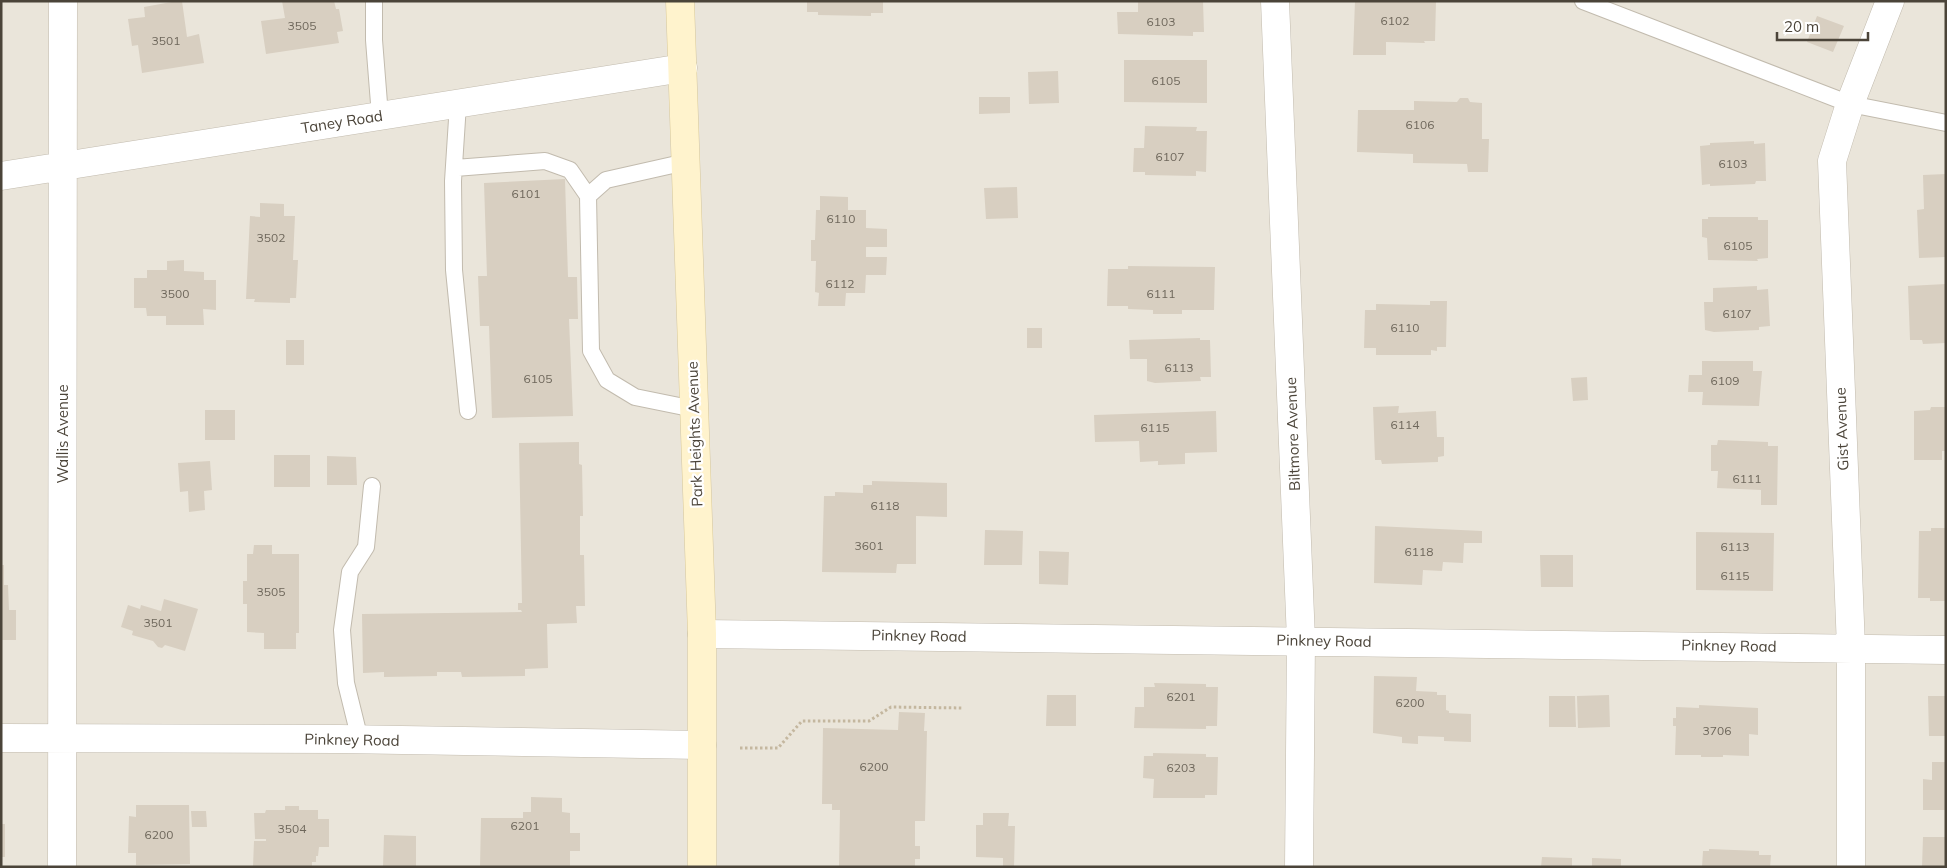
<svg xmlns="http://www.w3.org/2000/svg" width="1947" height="868" font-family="Mulish,sans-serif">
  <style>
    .residential { fill: #eae5da }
    .building { fill: #d8cfc1 }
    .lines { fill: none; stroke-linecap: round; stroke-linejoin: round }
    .service-casing { stroke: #c2bbae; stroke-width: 18 }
    .minor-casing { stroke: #c2bbae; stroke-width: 29 }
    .secondary-casing { stroke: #d6c79b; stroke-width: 29 }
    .path { stroke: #c4b79f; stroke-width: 3; stroke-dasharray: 2.5 2.5; stroke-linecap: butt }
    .service { stroke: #fff; stroke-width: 16 }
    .minor { stroke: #fff; stroke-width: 28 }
    .secondary { stroke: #fff3cd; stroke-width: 28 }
    .labels { text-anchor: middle; stroke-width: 4.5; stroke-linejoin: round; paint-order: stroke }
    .number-label { font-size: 12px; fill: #6e675b }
    .street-label { font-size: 15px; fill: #4b4439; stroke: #fff }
  </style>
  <rect width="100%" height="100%" fill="#f6f3ec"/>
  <path class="residential" d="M1,1h1945v866h-1945z"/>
  <path class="building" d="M177,1h5l5,36 12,-3 5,29 -62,10 -4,-28 -6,1 -4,-27 17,-2 -1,-10z
    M282,1h52l2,8h3l4,22 -6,1 2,11 -73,11 -5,-33 24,-3z
    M807,1h76v12h-12v3l-53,-1v-3h-11z
    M1138,1h65l1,31h-11v4l-75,-2 -1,-22h21z
    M1355,1h81l-1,40h-11l1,2 -39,-1v13h-33z
    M1817,16l27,10 -11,26 -26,-10z
    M1124,60h83v43l-83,-1z
    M1058,71l1,32 -30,1 -1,-32z
    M979,97h31v16l-31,1z
    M1460,98h8l2,4 12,1v36h7l-1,33h-20l-1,-8 -54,-1v-9l-56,-2 1,-42h56v-9l43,1z
    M1145,126l52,1 -1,4h11l-1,41 -10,-1v5l-51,-1v-3h-12l1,-24h10z
    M1754,141v3l11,-1 1,38h-10l-1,3 -45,2v-2l-8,1 -2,-39 10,-1v-2z
    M1946,174v83l-27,1 -2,-48 7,-1 -1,-34z
    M565,179l3,98h9l1,42h-9l4,97 -81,2 -3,-92h-9l-2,-50h9l-3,-93z
    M1017,187l1,31 -32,1 -2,-31z
    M820,196l28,1v13h18v18l21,1v18h-21v10h21l-1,18h-20l-1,18h-19l-1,13h-27l1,-13 -4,-1 1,-31h-5v-21h4l1,-30h4z
    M260,203l24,1v12h11l-2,44h5l-2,38h-6v5l-36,-1 1,-3h-9l4,-83 10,1z
    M1708,217h50v3h10v38l-11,1 1,2 -50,-1 -1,-22 -5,-1v-18h6z
    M184,260v11l20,1v8h12v30l-13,-1 1,16h-38v-9h-19l-1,-8h-12v-30h13v-8h20v-9z
    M1128,266l87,1 -1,43h-32v4h-29v-4l-25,-1v-3h-21l1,-37h20z
    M1946,284v59l-23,1 -1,-4h-12l-2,-54z
    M1757,286v4l11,-1 2,37 -11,1v3l-45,2 -9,-2 -1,-28h9v-14z
    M1430,301h17l-1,46h-9v4l-6,-1v5h-55v-7h-12l1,-38h11v-6l54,1z
    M1027,328h15v20h-15z
    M1200,338v2h10l1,37h-11l1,4 -46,2 -8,-2v-22h-17l-1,-19z
    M286,340h18v25h-18z
    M1702,361h51v10h9l-3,35 -57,-1 1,-13h-15l1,-17h13z
    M1587,377l1,23 -15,1 -2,-23z
    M1399,406l-1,7 38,-2 1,26h7v19l-6,1v5l-56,2 -1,-4h-6l-2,-53z
    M1931,407h15v44h-4v9h-28v-49l16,-1z
    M205,410h30v30h-30z
    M1216,411l1,41 -32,1v11l-27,1v-4l-18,1 -1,-21 -44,1 -1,-27z
    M1718,440l50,2v4h10l-1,59h-16v-15l-44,-2 1,-17h-7v-26h6z
    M579,442v22l3,1 1,51h-3v39h4l1,51h-9l1,17 -30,1 1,44 -23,1v7l-63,1 -1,-5h-24v4l-53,1v-5l-21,1 -1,-59 160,-2 -1,-2h-3v-7h4l-3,-160z
    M274,455h36v32h-36z
    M327,456l29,1 1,28h-30z
    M210,461l2,29 -8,1 1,19 -16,2 -1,-21 -8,1 -2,-29z
    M872,481l75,2v34l-31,-1v48h-19l-1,9 -74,-1 2,-76h11v-4l28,1v-8h9z
    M1375,526l107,5v12h-18l-1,20 -20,-1 -1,9 -19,-1 -1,15 -48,-2z
    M1931,528h15v73h-16v-3h-12l1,-67h12z
    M985,530l38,1 -1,34h-38z
    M1696,532l78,1 -1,58 -77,-1z
    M254,545h18v9h27v79h-3v16h-32v-16l-17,-1v-28h-4v-23h4v-27h6z
    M1039,551l30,1 -1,33 -29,-1z
    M1540,555h33v32h-32z
    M1,565h3v20h4l1,25h7v30h-15z
    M164,599l34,10 -13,42 -20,-6 -3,3 -4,-1 -5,-6 -21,-6 1,-4 -12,-4 7,-22 12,4 1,-4 20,6z
    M1374,676l43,1 -1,14 21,1v3h9v15l3,1v2l22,1v28l-27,-1v-4l-26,-1v8l-16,-1v-6l-29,-4z
    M1154,683l52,1v3h12l-1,39h-11v3l-72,-1 1,-21h9v-20h11z
    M1047,695h29v31h-30z
    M1609,695l1,32 -32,1 -1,-32z
    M1549,696h26l1,31h-27z
    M1928,696h18v40h-17z
    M1699,705l59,3v27l-9,-1v22l-26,-1v2h-22v-2h-26l1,-29h-3v-8h3v-11l23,1z
    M899,712l26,1 -1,18h3l-2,90h-10v25h5v13h-5v8h-76l1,-57h-8v-6h-10l1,-76 75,2z
    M1153,753l53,1v3h12l-1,38h-12v3h-52l1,-19 -11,-1 1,-22h9z
    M1932,762h14v48h-23v-31l9,1z
    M531,797l31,1v14l8,1v20h10v18h-10v16h-90l1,-49h42v-6h8z
    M136,805h53l1,59 -54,1v-12h-8l1,-37 7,1z
    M285,806h14v4h19v9h11v28h-10l-1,9h-2v6h-4v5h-59l1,-26h12v-2h-11l-1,-26h11l1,-3h19z
    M191,811h15l1,16h-15z
    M983,813h26l-1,13h7l-1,41h-11v-9l-27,-1v-32h7z
    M1,824h4v33h-4z
    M384,835l32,1v31h-33z
    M1923,837h23v30h-24z
    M1709,849l50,2v4h12l-1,12h-68l1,-16h6z
    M1542,857l30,1v9h-31z
    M1592,858l29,1v8h-29z"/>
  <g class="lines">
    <g class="service-casing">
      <path id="service" d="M374,1v39l6,76
        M1583,1l267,103 96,19
        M458,104l-5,77 1,89 14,141
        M455,168l90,-7 25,9 18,26 3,155 16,29 28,17 59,12
        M588,196l18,-16 80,-18
        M360,740l-14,-57 -4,-53 8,-58 16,-25 6,-61"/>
    </g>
    <g class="minor-casing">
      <path id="minor" d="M1275,1l26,639 -2,227
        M1,176l682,-108
        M702,634l1244,16
        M1,738l339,1 362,6
        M62,867l1,-866
        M1851,867v-219l-19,-487 18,-57 40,-103"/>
    </g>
    <g class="secondary-casing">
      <path id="secondary" d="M680,1l22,633v233"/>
    </g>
    <path class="path" d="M740,748h38l24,-27h67l22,-14 72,1"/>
    <use href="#service" class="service"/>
    <use href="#minor" class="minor"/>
    <use href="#secondary" class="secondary"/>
  </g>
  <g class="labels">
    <g class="number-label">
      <text x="1395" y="25">6102</text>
      <text x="1161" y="26">6103</text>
      <text x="302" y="30">3505</text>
      <text x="166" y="45">3501</text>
      <text x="1166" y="85">6105</text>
      <text x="1420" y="129">6106</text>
      <text x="1170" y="161">6107</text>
      <text x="1733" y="168">6103</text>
      <text x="526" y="198">6101</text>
      <text x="841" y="223">6110</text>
      <text x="271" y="242">3502</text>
      <text x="1738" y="250">6105</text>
      <text x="840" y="288">6112</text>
      <text x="175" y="298">3500</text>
      <text x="1161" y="298">6111</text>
      <text x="1737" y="318">6107</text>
      <text x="1405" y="332">6110</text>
      <text x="1179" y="372">6113</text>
      <text x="538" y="383">6105</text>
      <text x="1725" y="385">6109</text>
      <text x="1405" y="429">6114</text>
      <text x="1155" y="432">6115</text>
      <text x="1747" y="483">6111</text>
      <text x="885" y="510">6118</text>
      <text x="869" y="550">3601</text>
      <text x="1735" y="551">6113</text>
      <text x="1419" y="556">6118</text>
      <text x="1735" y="580">6115</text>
      <text x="271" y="596">3505</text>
      <text x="158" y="627">3501</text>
      <text x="1181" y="701">6201</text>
      <text x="1410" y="707">6200</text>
      <text x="1717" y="735">3706</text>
      <text x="874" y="771">6200</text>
      <text x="1181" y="772">6203</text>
      <text x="525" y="830">6201</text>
      <text x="292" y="833">3504</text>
      <text x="159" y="839">6200</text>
    </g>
    <g class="street-label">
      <text transform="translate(342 122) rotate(-9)" y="5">Taney Road</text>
      <text transform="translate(1842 429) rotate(-92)" y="5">Gist Avenue</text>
      <text transform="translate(63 434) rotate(-90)" y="5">Wallis Avenue</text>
      <text transform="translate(695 434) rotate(-92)" y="5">Park Heights Avenue</text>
      <text transform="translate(1293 434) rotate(-92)" y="5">Biltmore Avenue</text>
      <text transform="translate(919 636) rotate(1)" y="5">Pinkney Road</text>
      <text transform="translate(1324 641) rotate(1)" y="5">Pinkney Road</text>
      <text transform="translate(1729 646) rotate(1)" y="5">Pinkney Road</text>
      <text transform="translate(352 740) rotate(1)" y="5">Pinkney Road</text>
    </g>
  </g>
  <rect width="1947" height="868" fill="none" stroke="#4b4439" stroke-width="5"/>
  <path d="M1777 32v8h91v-8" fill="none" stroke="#4b4439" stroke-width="2.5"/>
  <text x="1784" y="32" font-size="15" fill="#4b4439" stroke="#ffffff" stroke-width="4" paint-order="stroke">20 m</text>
</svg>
